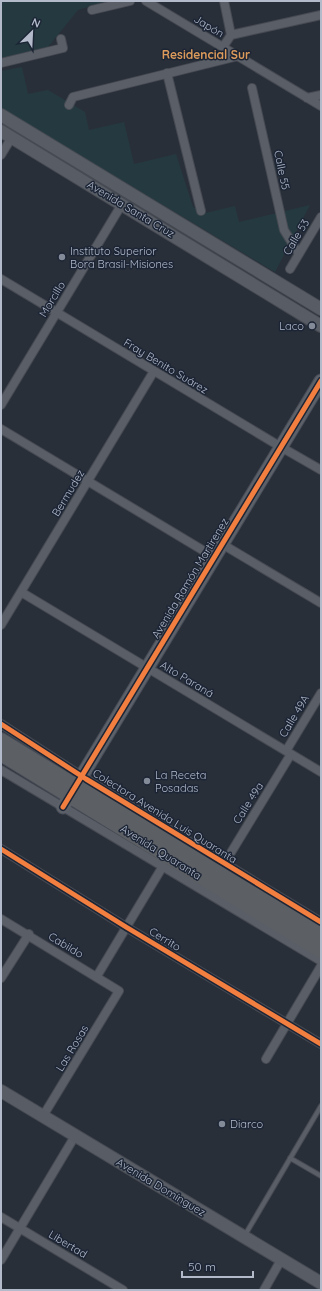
<svg xmlns="http://www.w3.org/2000/svg" width="322" height="1291" font-family="Quicksand,sans-serif">
  <style>
    .green { fill: #253a40 }
    .lines { fill: none; stroke-linecap: round; stroke-linejoin: round }
    .service-casing { stroke: #464a52; stroke-width: 6 }
    .minor-casing { stroke: #464a52; stroke-width: 10 }
    .secondary-casing { stroke: #464a52; stroke-width: 14 }
    .primary-casing { stroke: #474c56; stroke-width: 15 }
    .trunk-casing { stroke: #464b55; stroke-width: 16 }
    .service { stroke: #5a5e67; stroke-width: 4 }
    .minor { stroke: #5a5e67; stroke-width: 8 }
    .secondary { stroke: #585d65; stroke-width: 12 }
    .primary { stroke: #5c6169; stroke-width: 13 }
    .trunk { stroke: #5c5f64; stroke-width: 14 }
    .cycleway-casing { stroke: #1c2535; stroke-width: 8 }
    .cycleway { stroke: #f27e40; stroke-width: 5 }
    .poi-dot { fill: #838a98; stroke: #1c2535; stroke-width: 1.5 }
    .labels { text-anchor: middle; stroke-width: 3; stroke-linejoin: round; paint-order: stroke }
    .street-label { font-size: 11px; fill: #b3bbcb; stroke: #1c2535 }
    .poi-label { font-size: 11px; fill: #b3bbcb; stroke: #1c2535; text-anchor: start }
    .neighbourhood-label { font-size: 12px; font-weight: bold; fill: #dd9b5b; stroke: #1c2535 }
  </style>
  <rect width="100%" height="100%" fill="#292f39"/>
  <path class="green" d="M1,1h107l-30,9 -30,37 -47,11z
    M22,67l6,27 20,-4 37,22 4,18 35,-8 10,42 42,-10 17,53 13,6 29,-7 4,16 71,-17 -35,67 -274,-164v-37z"/>
  <g class="lines">
    <g class="service-casing">
      <path id="service" d="M290,1158l31,18
        M245,1235l76,-129"/>
    </g>
    <g class="minor-casing">
      <path id="minor" d="M146,1l175,105
        M224,1l7,34
        M92,10l38,-9
        M223,47l8,-12 90,-20
        M1,63l62,-15 -2,-9
        M167,73l34,138
        M252,88l32,142 15,24
        M307,98l14,-3
        M69,105l4,-8 165,-41
        M1,155l11,-18
        M290,269l31,-52
        M1,279l280,168 40,23
        M1,405l121,-201
        M1,429l213,128
        M222,544l99,59
        M21,592l300,180
        M1,625l153,-254
        M1,724l85,55 235,143
        M286,751l35,-58
        M1,770l320,191
        M1,849l125,78 195,117
        M224,864l67,-110
        M1,919l118,72 -76,125
        M97,976l66,-110
        M1,978l28,-44
        M266,1059l55,-93
        M1,1217l122,73
        M1,1260l74,-124
        M264,1290l17,-30"/>
    </g>
    <g class="secondary-casing">
      <path id="secondary" d="M1,115l320,194
        M1,131l320,195
        M1,1091l320,192"/>
    </g>
    <g class="primary-casing">
      <path id="primary" d="M63,807l258,-426"/>
    </g>
    <g class="trunk-casing">
      <path id="trunk" d="M1,740l320,195
        M1,754l320,197"/>
    </g>
    <use href="#service" class="service"/>
    <use href="#minor" class="minor"/>
    <use href="#secondary" class="secondary"/>
    <use href="#primary" class="primary"/>
    <use href="#trunk" class="trunk"/>
    <g class="cycleway-casing">
      <path id="cycleway" d="M1,724l85,55 235,143
        M63,807l258,-426
        M1,849l125,78 195,117"/>
    </g>
    <use href="#cycleway" class="cycleway"/>
  </g>
  <g class="poi-dot">
    <circle cx="62" cy="257" r="4"/>
    <circle cx="312" cy="326" r="4"/>
    <circle cx="147" cy="781" r="4"/>
    <circle cx="222" cy="1124" r="4"/>
  </g>
  <g class="labels">
    <g class="street-label">
      <text transform="translate(209 26) rotate(31)" y="4">Japón</text>
      <text transform="translate(282 170) rotate(78)" y="4">Calle 55</text>
      <text transform="translate(131 209) rotate(31)" y="4">Avenida Santa Cruz</text>
      <text transform="translate(296 237) rotate(-59)" y="4">Calle 53</text>
      <text transform="translate(52 299) rotate(-59)" y="4">Morcillo</text>
      <text transform="translate(166 366) rotate(31)" y="4">Fray Benito Suárez</text>
      <text transform="translate(68 493) rotate(-59)" y="4">Bermudez</text>
      <text transform="translate(190 578) rotate(-59)" y="4">Avenida Ramón Martirenez</text>
      <text transform="translate(187 679) rotate(31)" y="4">Alto Paraná</text>
      <text transform="translate(294 716) rotate(-59)" y="4">Calle 49A</text>
      <text transform="translate(248 803) rotate(-58)" y="4">Calle 49a</text>
      <text transform="translate(165 816) rotate(32)" y="4">Colectora Avenida Luis Quaranta</text>
      <text transform="translate(161 852) rotate(32)" y="4">Avenida Quaranta</text>
      <text transform="translate(165 939) rotate(31)" y="4">Cerrito</text>
      <text transform="translate(66 945) rotate(31)" y="4">Cabildo</text>
      <text transform="translate(72 1048) rotate(-59)" y="4">Las Rosas</text>
      <text transform="translate(161 1187) rotate(31)" y="4">Avenida Domínguez</text>
      <text transform="translate(68 1244) rotate(31)" y="4">Libertad</text>
    </g>
    <g class="poi-label">
      <text x="70" y="255">Instituto Superior<tspan x="70" dy="13">Bora Brasil-Misiones</tspan></text>
      <text x="304" y="330" text-anchor="end">Laco</text>
      <text x="155" y="779">La Receta<tspan x="155" dy="13">Posadas</tspan></text>
      <text x="230" y="1128">Diarco</text>
    </g>
    <g class="neighbourhood-label">
      <text x="206" y="59">Residencial Sur</text>
    </g>
  </g>
  <rect width="322" height="1291" fill="none" stroke="#b3bbcb" stroke-width="4"/>
  <g transform="translate(32 32) rotate(24)" stroke="#1c2535" stroke-width="3" paint-order="stroke">
  <path d="M0-3L7 15L0 10L-7 15Z" fill="#b3bbcb"/>
  <text y="-6" font-size="11" font-weight="bold" text-anchor="middle" fill="#b3bbcb">N</text>
  </g>
  <path d="M182 1271v6h71v-6" fill="none" stroke="#b3bbcb" stroke-width="2"/>
  <text x="188" y="1271" font-size="12" fill="#b3bbcb" stroke="#1c2535" stroke-width="3" paint-order="stroke">50 m</text>
</svg>
